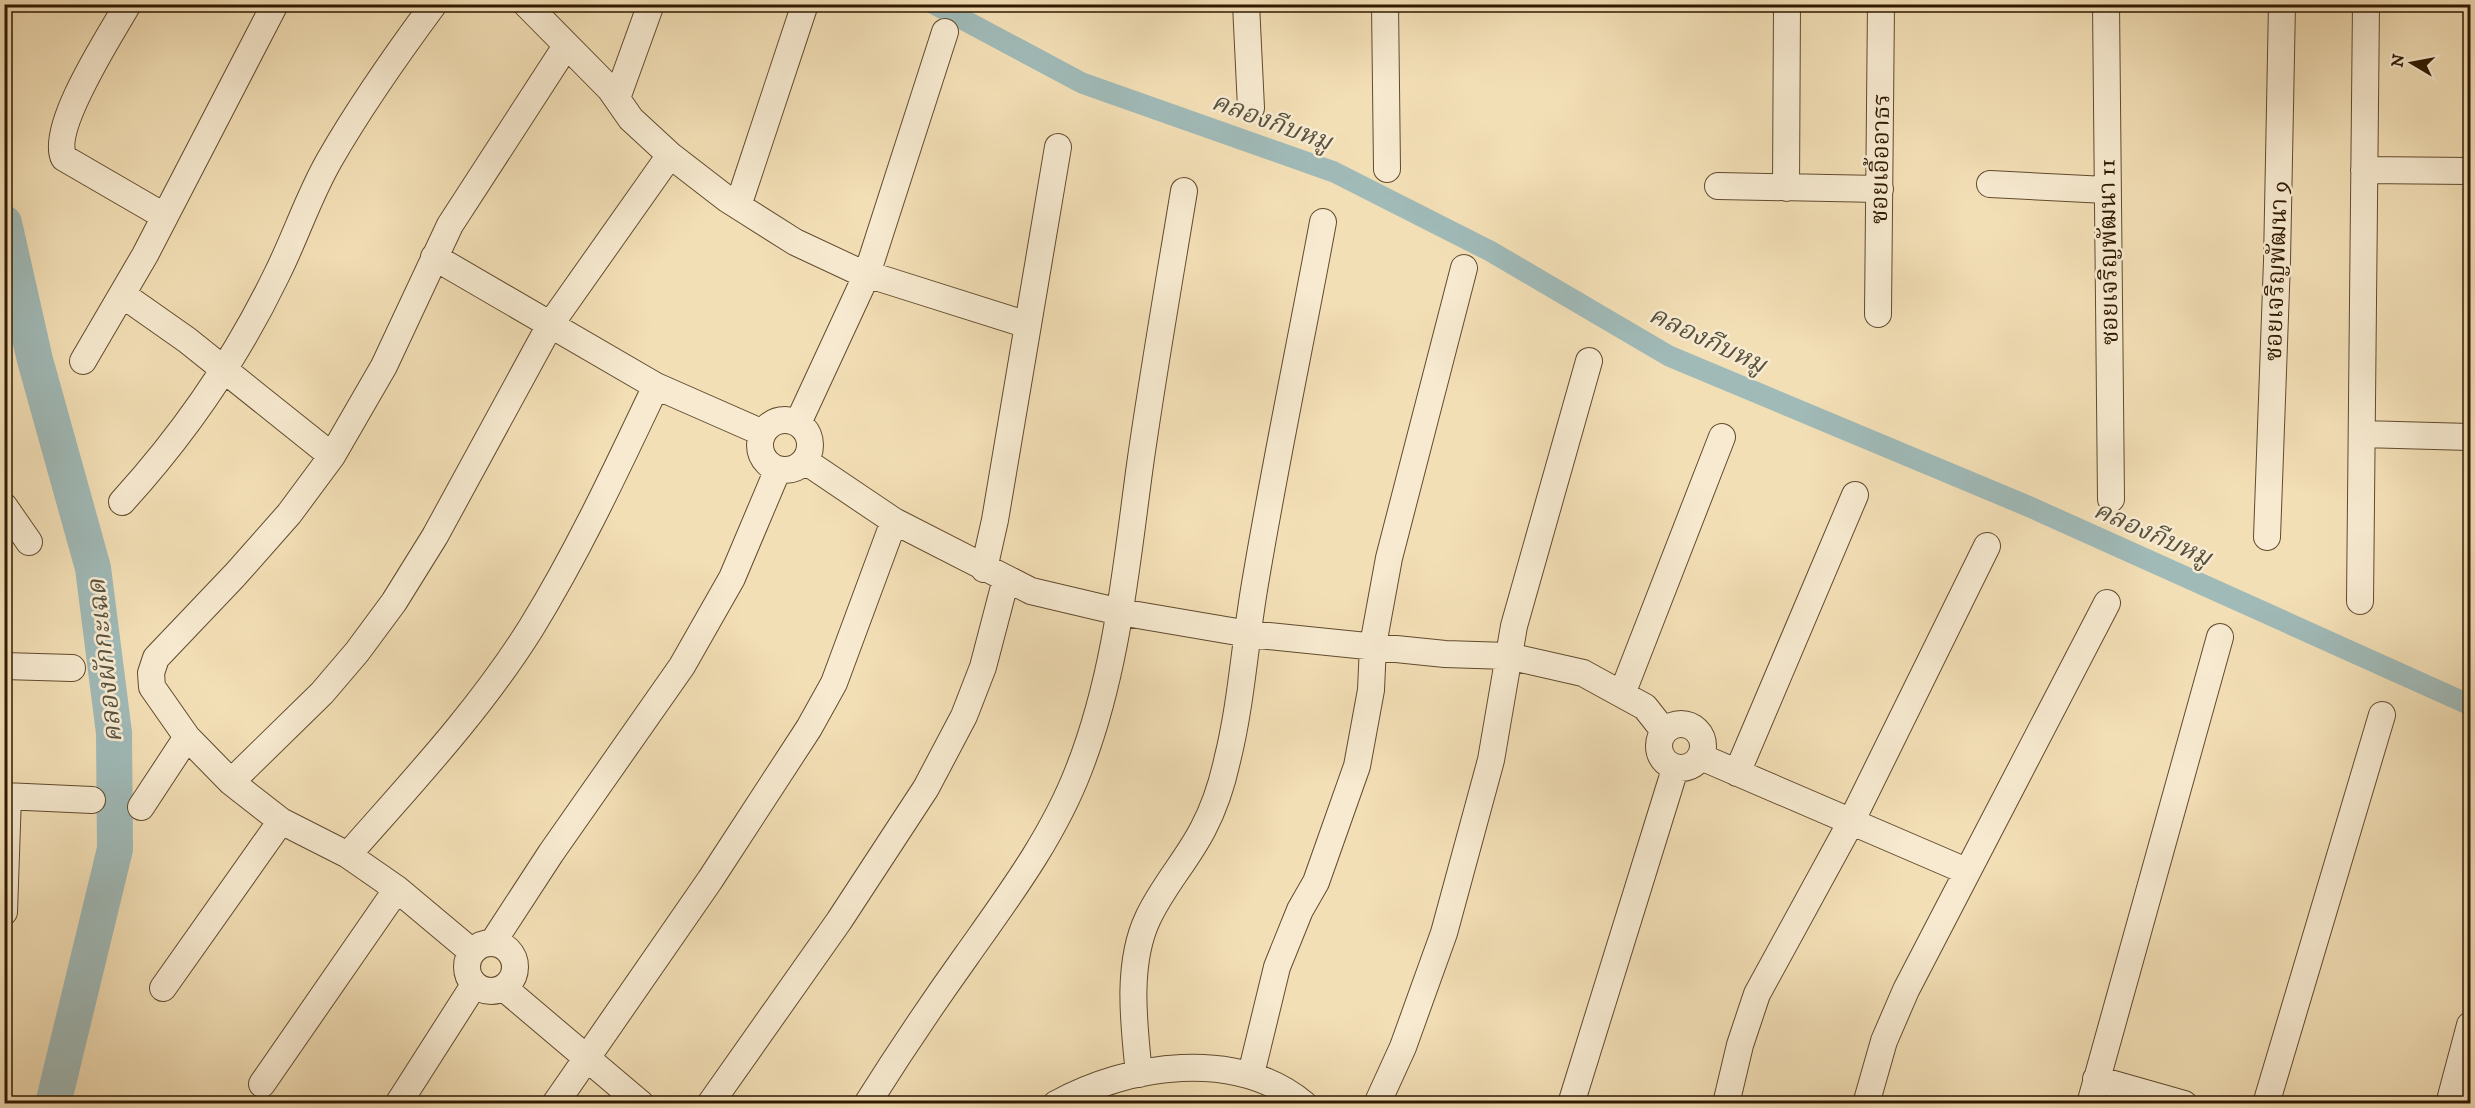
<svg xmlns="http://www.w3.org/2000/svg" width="2475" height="1108" font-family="'IM FELL DW Pica','Noto Serif Thai',serif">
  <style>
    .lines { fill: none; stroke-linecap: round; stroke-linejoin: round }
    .canal { stroke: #a0bab8; stroke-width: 21 }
    .river { stroke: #a0bab8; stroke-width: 36 }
    .minor-casing { stroke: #614b2e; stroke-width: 28 }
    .minor { stroke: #f7ead0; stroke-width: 26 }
    .labels { text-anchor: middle; stroke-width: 5; stroke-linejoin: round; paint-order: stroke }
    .street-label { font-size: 24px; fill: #301a00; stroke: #f7ead0 }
    .water-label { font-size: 26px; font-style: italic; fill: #575240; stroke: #f7ead0 }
  </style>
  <rect width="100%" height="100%" fill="#f3dfb6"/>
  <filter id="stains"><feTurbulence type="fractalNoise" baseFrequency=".00333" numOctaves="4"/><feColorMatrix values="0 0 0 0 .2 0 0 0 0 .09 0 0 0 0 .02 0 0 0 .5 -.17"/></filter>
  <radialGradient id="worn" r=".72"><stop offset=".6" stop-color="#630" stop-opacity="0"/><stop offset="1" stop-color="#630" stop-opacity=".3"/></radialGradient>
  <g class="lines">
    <path class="canal" d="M934,4l148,79 252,89 156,79 179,105 361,151 440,198"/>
    <path class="river" d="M4,223l31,137 58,208 21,165 1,116 -62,255"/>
    <g class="minor-casing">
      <path id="minor" d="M128,4c-17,30 -79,124 -64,154l100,58
        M526,4l84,85 21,30 39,36 57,44 68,43 62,29 171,54
        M1246,4l5,104
        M1385,4l2,165
        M2106,4l5,495
        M617,98l34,-94
        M2364,170l106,1
        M1990,184l116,6
        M1718,186l162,3
        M1786,188l1,-184
        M738,206l67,-202
        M434,257l222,129 107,47
        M123,295l64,45 145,116
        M1878,314l3,-310
        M83,361l62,-106 130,-251
        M760 445a25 25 0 1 1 50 0a25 25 0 1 1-50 0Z
        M798,423l69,-149 78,-242
        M2362,434l108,3
        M805,461l89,60 137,70 89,21 129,22 196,20 63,2 75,17 62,34 19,24
        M122,502c62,-68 115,-145 155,-228 19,-38 32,-79 53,-115 31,-54 67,-105 104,-155
        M4,506l25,36
        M2267,537l10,-276 5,-257
        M984,569l11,-49 63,-373
        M2360,601l6,-597
        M4,666l68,2
        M1622,694l100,-257
        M1659 746a22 22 0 1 1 44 0a22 22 0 1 1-44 0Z
        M1701,757l265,114
        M1737,773l118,-278
        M231,782l91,-89 35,-41 37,-50 41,-66 115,-211 120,-170
        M4,796l88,4
        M141,807l46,-70
        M348,855c64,-73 131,-144 183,-227 48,-78 86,-160 125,-242
        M4,912l4,-116
        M493,942l58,-89 131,-187 50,-88 46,-109
        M467 967a24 24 0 1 1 48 0a24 24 0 1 1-48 0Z
        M471,951l-74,-62 -49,-34 -67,-34 -50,-39 -44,-45 -35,-50 -1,-14 5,-15 79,-83 54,-61 43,-58 52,-90 66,-141 116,-179
        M163,988l118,-167
        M504,988l137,116
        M1139,1074c-5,-49 -13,-110 9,-156 15,-32 39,-58 55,-89 11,-21 19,-45 24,-68 15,-60 18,-122 29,-183 20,-119 45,-237 67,-356
        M1251,1074l26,-107 23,-57 16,-28 41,-116 14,-76 2,-45 16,-87 75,-290
        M2096,1079l88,25
        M262,1084l135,-195
        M398,1104l76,-119
        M555,1104l155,-224 99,-152 25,-45 60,-162
        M710,1104l129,-183 87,-133 38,-72 19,-49 23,-88
        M867,1104c32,-51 65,-100 100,-149 41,-58 86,-118 112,-186 38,-97 47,-202 61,-304 13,-92 29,-183 44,-274
        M1056,1104c73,-40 179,-56 248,0
        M1377,1104l26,-57 41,-114 47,-173 23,-134 75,-265
        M1571,1104l104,-335
        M1726,1104l14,-59 17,-51 94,-172 136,-276
        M1866,1104l18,-63 22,-51 201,-387
        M2090,1104l130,-467
        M2266,1104l116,-389
        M2449,1104l21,-79"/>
    </g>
    <use href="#minor" class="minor"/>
  </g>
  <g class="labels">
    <g class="street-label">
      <text transform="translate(1880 159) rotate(-89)" y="8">ซอยเอิ้ออาธร</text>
      <text transform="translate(2108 252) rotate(-91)" y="8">ซอยเจริญพัฒนา 11</text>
      <text transform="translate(2276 271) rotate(-88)" y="8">ซอยเจริญพัฒนา 9</text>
    </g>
    <g class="water-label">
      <text transform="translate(1272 121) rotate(20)" y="9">คลองกีบหมู</text>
      <text transform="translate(1708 339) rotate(25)" y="9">คลองกีบหมู</text>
      <text transform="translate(2153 533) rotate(24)" y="9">คลองกีบหมู</text>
      <text transform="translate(104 661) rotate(-96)" y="9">คลองผักกะเฉด</text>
    </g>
  </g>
  <rect width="2475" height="1108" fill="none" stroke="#f3dfb6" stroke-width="24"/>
  <rect x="6" y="6" width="2463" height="1096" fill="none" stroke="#301a00" stroke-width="3"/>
  <rect x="12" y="12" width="2451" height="1084" fill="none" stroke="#301a00" stroke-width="1.5"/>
  <g transform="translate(2412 63) rotate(280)" stroke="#f7ead0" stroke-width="4.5" paint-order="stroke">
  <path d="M0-4.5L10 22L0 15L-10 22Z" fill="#301a00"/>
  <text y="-9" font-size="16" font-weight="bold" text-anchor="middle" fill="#301a00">N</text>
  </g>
  <rect width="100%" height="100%" filter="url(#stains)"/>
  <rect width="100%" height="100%" fill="url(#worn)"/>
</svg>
